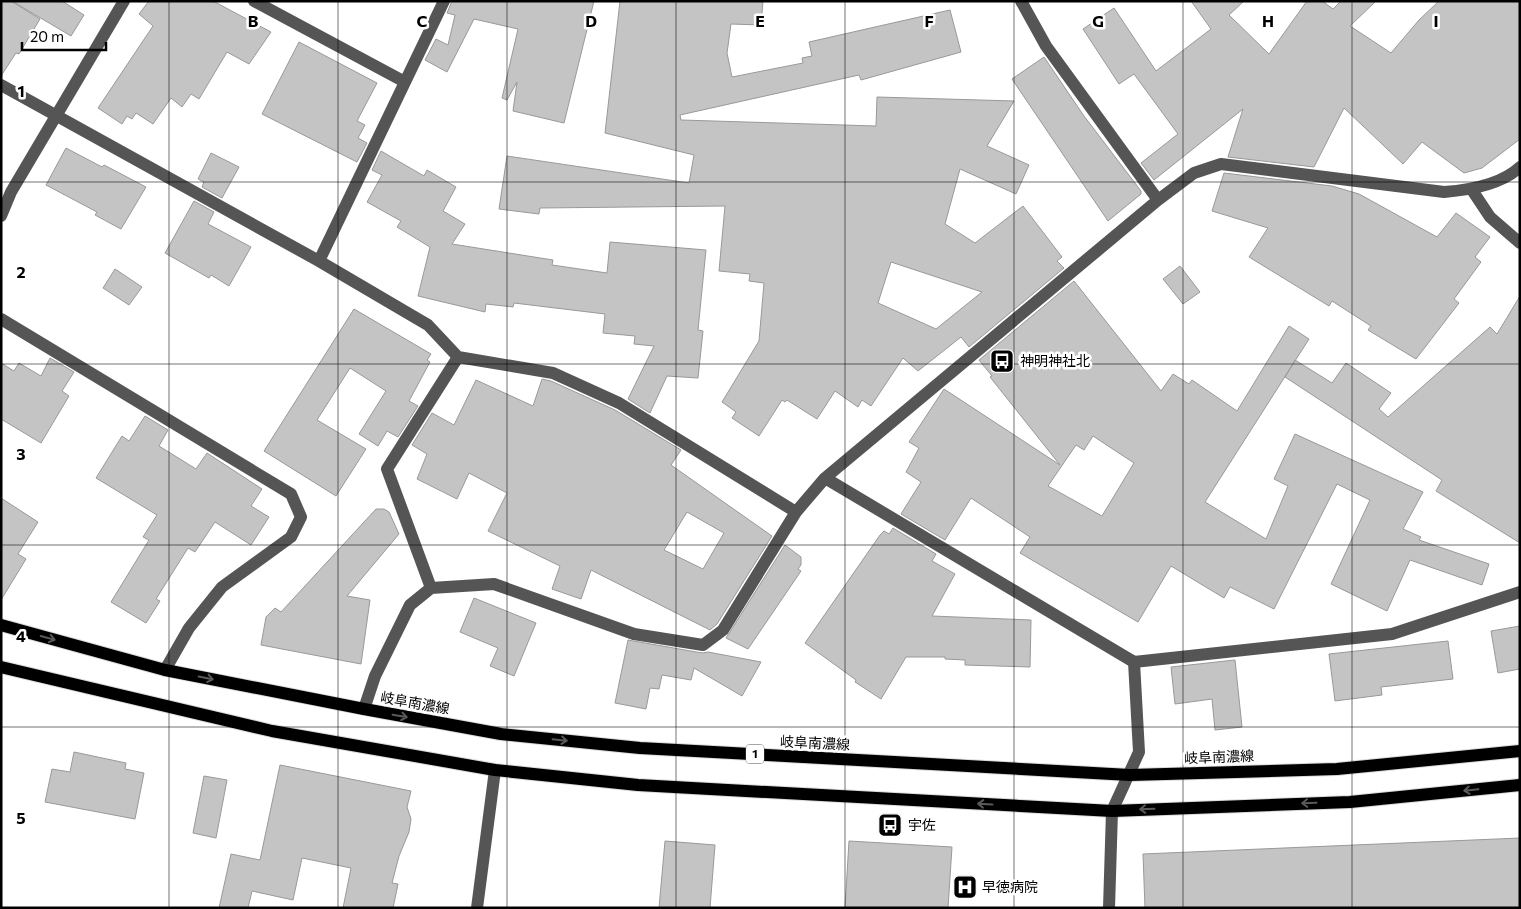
<svg xmlns="http://www.w3.org/2000/svg" width="1521" height="909" font-family="Commissioner,'Noto Sans JP',sans-serif">
  <style>
    .building { fill: #c4c4c4; stroke: #999; fill-rule: evenodd }
    .lines { fill: none; stroke-linecap: round; stroke-linejoin: round }
    .major-casing { stroke: #dbdbdb; stroke-width: 14 }
    .minor { stroke: #555; stroke-width: 12 }
    .major { stroke: #000; stroke-width: 12 }
    .oneway { stroke: #595959 }
    .grid { fill: none; stroke: #000; stroke-width: 1; stroke-opacity: 0.55 }
    .labels { text-anchor: middle; stroke-width: 5; stroke-linejoin: round; paint-order: stroke }
    .shield { fill: #fff; stroke: #4c4c4c; stroke-width: 1 }
    .shield-label { font-size: 12px; font-weight: bold; fill: #000 }
    .poi-label { font-size: 14px; fill: #000; stroke: #fff; text-anchor: start }
    .street-label { font-size: 14px; fill: #000; stroke: #fff }
    .grid-label { font-size: 16px; text-anchor: middle; font-weight: bold; fill: #000; stroke: #fff; stroke-width: 5; stroke-linejoin: round; paint-order: stroke }
  </style>
  <rect width="100%" height="100%" fill="#fff"/>
  <path class="building" d="M1,1h10l29,18 -21,35 -3,-1 -15,23z
    M12,1h50l22,14 -13,21z
    M149,1h64l58,31 -22,32 -22,-12 -28,47 -8,-5 -9,13 -11,-9 -18,26 -17,-11 -4,6 -5,-3 -5,8 -24,-16 55,-82 -14,-12z
    M452,1h142l-30,122 -51,-12 4,-29 -10,18 -5,-2 16,-69 -44,-10 -27,53 -22,-12 11,-21 12,6 7,-30 -8,-2z
    M620,1h143l-2,24 -30,-1 -4,29 5,24 71,-14 -1,-5 10,-2 -3,-14 141,-32 11,42 -100,28 -2,-5 -179,40 1,5 195,6 1,-29 137,4 -27,45 42,19 -13,29 -56,-25 -15,55 30,19 48,-37 39,51 -5,4 7,7 -95,79 -8,-10 -43,34 -15,-13 -32,48 -9,-6 -4,7 -23,-16 -18,28 -30,-19 -2,2 -3,-2 -23,36 -27,-18 4,-6 -14,-10 37,-61 5,-58 -15,-2 1,-7 -31,-3 6,-65 -185,2 -1,6 -40,-5 8,-53 182,27 5,-28 -89,-22zM891,262l91,30 -46,37 -58,-26z
    M1191,1h53l-15,14 40,39 38,-53h15l11,8 8,-8h35l-26,25 41,27 28,-33 20,-19h81v138l-38,29 -18,5 -42,-31 -19,22 -59,-56 -30,59 -86,-10 15,-48 -89,71 -13,-17 37,-29 -44,-60 -15,10 -36,-55 31,-21 42,63 55,-42z
    M299,42l78,41 -20,38 8,4 -7,13 9,5 -10,19 -95,-48z
    M1044,57l40,59 57,75v3l-33,27 -96,-142z
    M66,148l36,19 2,-2 42,22 -25,42 -26,-14 2,-3 -51,-27z
    M381,151l43,25 3,-6 29,17 -13,24 22,13 -13,20 101,16 -1,5 55,8 3,-31 96,8 -8,80 5,1 -5,47 -31,-2 -17,37 -22,-14 26,-53 -20,-2 1,-8 -32,-3 2,-19 -91,-11 -1,4 -27,-3 -1,8 -67,-16 12,-49 -33,-20 4,-6 -34,-19 15,-27 -10,-5z
    M211,153l28,14 -17,31 -20,-11 2,-5 -6,-3z
    M1224,173l108,13 27,8 78,43 19,-24 34,24 -15,20 6,5 -27,37 5,4 -43,56 -48,-29 3,-4 -39,-25 -3,5 -80,-49 19,-29 -56,-17z
    M194,201l20,11 -6,12 43,23 -22,39 -18,-11 -2,3 -44,-25z
    M1180,266l20,26 -17,12 -20,-25z
    M115,269l27,18 -13,18 -26,-17z
    M1074,281l87,110 12,-17 16,10 3,-4 45,31 52,-85 20,13 -104,163 61,37 22,-53 -14,-7 21,-45 128,58 -20,37 18,8 -2,3 70,24 -7,21 -72,-25 -23,51 -56,-27 39,-84 -33,-16 -63,125 -44,-22 -6,11 -53,-32 -33,56 -118,-69 10,-16 -59,-39 -26,42 -44,-26 20,-32 -15,-10 13,-24 -10,-6 35,-53 116,76 -70,-88 2,-1 -13,-16zM1093,436l41,27 -32,53 -54,-30 28,-41 8,5z
    M1520,296v247l-84,-52 6,-11 -157,-103 10,-17 37,23 14,-20 45,30 -12,16 9,8 102,-90 7,7z
    M354,309l77,45 -4,6 3,2 -21,39 9,5 -20,31 -11,-6 -9,15 -19,-12 27,-43 -36,-23 -33,52 49,29 -30,47 -72,-45z
    M50,358l24,14 -12,19 7,5 -28,47 -40,-24v-56l13,8 5,-8 22,13z
    M542,379l9,2 64,29 66,40 -10,15 101,71 -55,88 -7,6 -119,-60 -10,29 -29,-10 8,-23 -72,-35 19,-38 -38,-20 -12,26 -40,-20 10,-25 -15,-9 20,-32 22,12 22,-45 57,26zM687,512l37,21 -21,36 -39,-19z
    M145,416l23,14 -9,16 37,23 11,-16 55,36 -11,17 18,11 -18,28 -36,-23 -20,30 -7,-4 -32,51 4,2 -14,22 -35,-21 38,-62 -6,-3 14,-22 -61,-37 26,-42 7,5z
    M1,498l37,24 -20,32 8,5 -25,41z
    M376,509h8l5,3 10,22 -52,62 23,4 -9,64 -100,-19 5,-28 9,-9 6,4z
    M893,528l43,26 -4,7 23,13 -23,42 99,4 -1,47 -65,-2v-5l-20,-1v-2h-39l-25,42 -26,-17 1,-2 -51,-37 75,-108 4,-4 5,3z
    M785,545l16,12v8l-3,4 3,2 -53,78 -22,-11z
    M474,598l62,25 -22,53 -24,-10 8,-18 -38,-16z
    M1520,626v43l-22,4 -7,-42z
    M628,640l74,13 6,-1 53,10 -19,34 -48,-28 -3,12 -29,-5 -3,14 -9,-1 -4,21 -31,-6z
    M1448,641l5,38 -72,8 1,8 -47,6 -6,-47z
    M1235,660l7,67 -27,3 -3,-31 -37,5 -4,-37z
    M74,752l52,11 -1,6 19,4 -9,46 -90,-17 7,-33 18,3z
    M280,765l131,26 -4,16 4,12 -2,13 -10,24 -7,27 6,1 -5,24h-50l8,-40 -49,-10 -9,42 -41,-9 -4,17h-29l12,-54 29,6z
    M204,776l23,4 -11,58 -23,-5z
    M1520,838v70h-375l-2,-54z
    M665,841l50,4 -5,63h-51z
    M849,841l103,6 -4,61h-103z"/>
  <g class="lines">
    <g class="major-casing">
      <path id="major" d="M1,625l164,45 199,39 137,25 139,14 490,27 207,-6 183,-18
        M1,667l271,64 223,39 143,15 474,26 238,-9 170,-17"/>
    </g>
    <path class="minor" d="M254,1l151,81
      M1021,1l25,45 112,154
      M1,85l318,176 109,64 30,32 95,16 66,30 177,109
      M1472,190l18,27 30,26
      M1,216l10,-24 113,-191
      M319,261l125,-260
      M1,319l290,175 10,23 -10,20 -69,50 -33,41 -24,42
      M825,478l309,184 258,-28 128,-42
      M431,588l-44,-119 71,-112
      M364,709l11,-33 35,-71 21,-17 63,-4 140,50 69,11 20,-15 73,-118 29,-34 333,-278 36,-27 27,-9 223,28c26,-2 57,-7 76,-25
      M477,908l18,-138
      M1109,908l3,-97 27,-59 -5,-90"/>
    <use href="#major" class="major"/>
  </g>
  <defs><path id="oneway-shaft" d="M-6 0H5M1.5-3L5.5 0L1.5 3" fill="none" stroke-width="1.6" stroke-linecap="round" stroke-linejoin="round" transform="scale(1.25)"/></defs>
  <g class="oneway">
    <use href="#oneway-shaft" transform="translate(48 638) rotate(15)"/>
    <use href="#oneway-shaft" transform="translate(206 678) rotate(11)"/>
    <use href="#oneway-shaft" transform="translate(400 716) rotate(10)"/>
    <use href="#oneway-shaft" transform="translate(560 740) rotate(6)"/>
    <use href="#oneway-shaft" transform="translate(1471 790) rotate(174)"/>
    <use href="#oneway-shaft" transform="translate(1309 803) rotate(178)"/>
    <use href="#oneway-shaft" transform="translate(985 804) rotate(-177)"/>
    <use href="#oneway-shaft" transform="translate(1147 809) rotate(178)"/>
  </g>
  <path class="grid" d="M169,1v907M338,1v907M507,1v907M676,1v907M845,1v907M1014,1v907M1183,1v907M1352,1v907M1,182h1519M1,364h1519M1,545h1519M1,727h1519"/>
  <defs>
    <g id="bus-square" transform="scale(1.25)"><rect x="-9" y="-9" width="18" height="18" rx="4" fill="#000" stroke="#fff"/><path d="M-5-6H5V4H4V6H2V4H-2V6H-4V4H-5ZM-3.5-4V0h7V-4ZM-3.5 1.2v1.5H-2V1.2ZM2 1.2v1.5H3.5V1.2Z" fill="#fff"/></g>
    <g id="hospital-square" transform="scale(1.25)"><rect x="-9" y="-9" width="18" height="18" rx="4" fill="#000" stroke="#fff"/><path d="M-5-5h3v3.5h4V-5h3V5h-3V1.5h-4V5h-3Z" fill="#fff"/></g>
  </defs>
  <g fill-rule="evenodd">
    <use href="#bus-square" x="1002" y="361"/>
    <use href="#bus-square" x="890" y="825"/>
    <use href="#hospital-square" x="965" y="887"/>
  </g>
  <g class="labels">
    <rect class="shield" x="746" y="744.5" width="18" height="19" rx="4"/>
    <g class="shield-label">
      <text x="755" y="758">1</text>
    </g>
    <g class="poi-label">
      <text x="1020" y="366">神明神社北</text>
      <text x="908" y="830">宇佐</text>
      <text x="982" y="892">早徳病院</text>
    </g>
    <g class="street-label">
      <text transform="translate(415 703) rotate(10)" y="5">岐阜南濃線</text>
      <text transform="translate(815 743) rotate(3)" y="5">岐阜南濃線</text>
      <text transform="translate(1219 757) rotate(-2)" y="5">岐阜南濃線</text>
    </g>
  </g>
  <g class="grid-label">
    <text x="253" y="27">B</text>
    <text x="422" y="27">C</text>
    <text x="591" y="27">D</text>
    <text x="760" y="27">E</text>
    <text x="929" y="27">F</text>
    <text x="1098" y="27">G</text>
    <text x="1268" y="27">H</text>
    <text x="1436" y="27">I</text>
    <text x="21" y="97">1</text>
    <text x="21" y="278">2</text>
    <text x="21" y="460">3</text>
    <text x="21" y="642">4</text>
    <text x="21" y="824">5</text>
  </g>
  <rect width="1521" height="909" fill="none" stroke="#000000" stroke-width="5"/>
  <path d="M22 42v8h84v-8" fill="none" stroke="#000000" stroke-width="2.5"/>
  <text x="30" y="42" font-size="15" fill="#000000" stroke="#ffffff" stroke-width="4" paint-order="stroke">20 m</text>
</svg>
